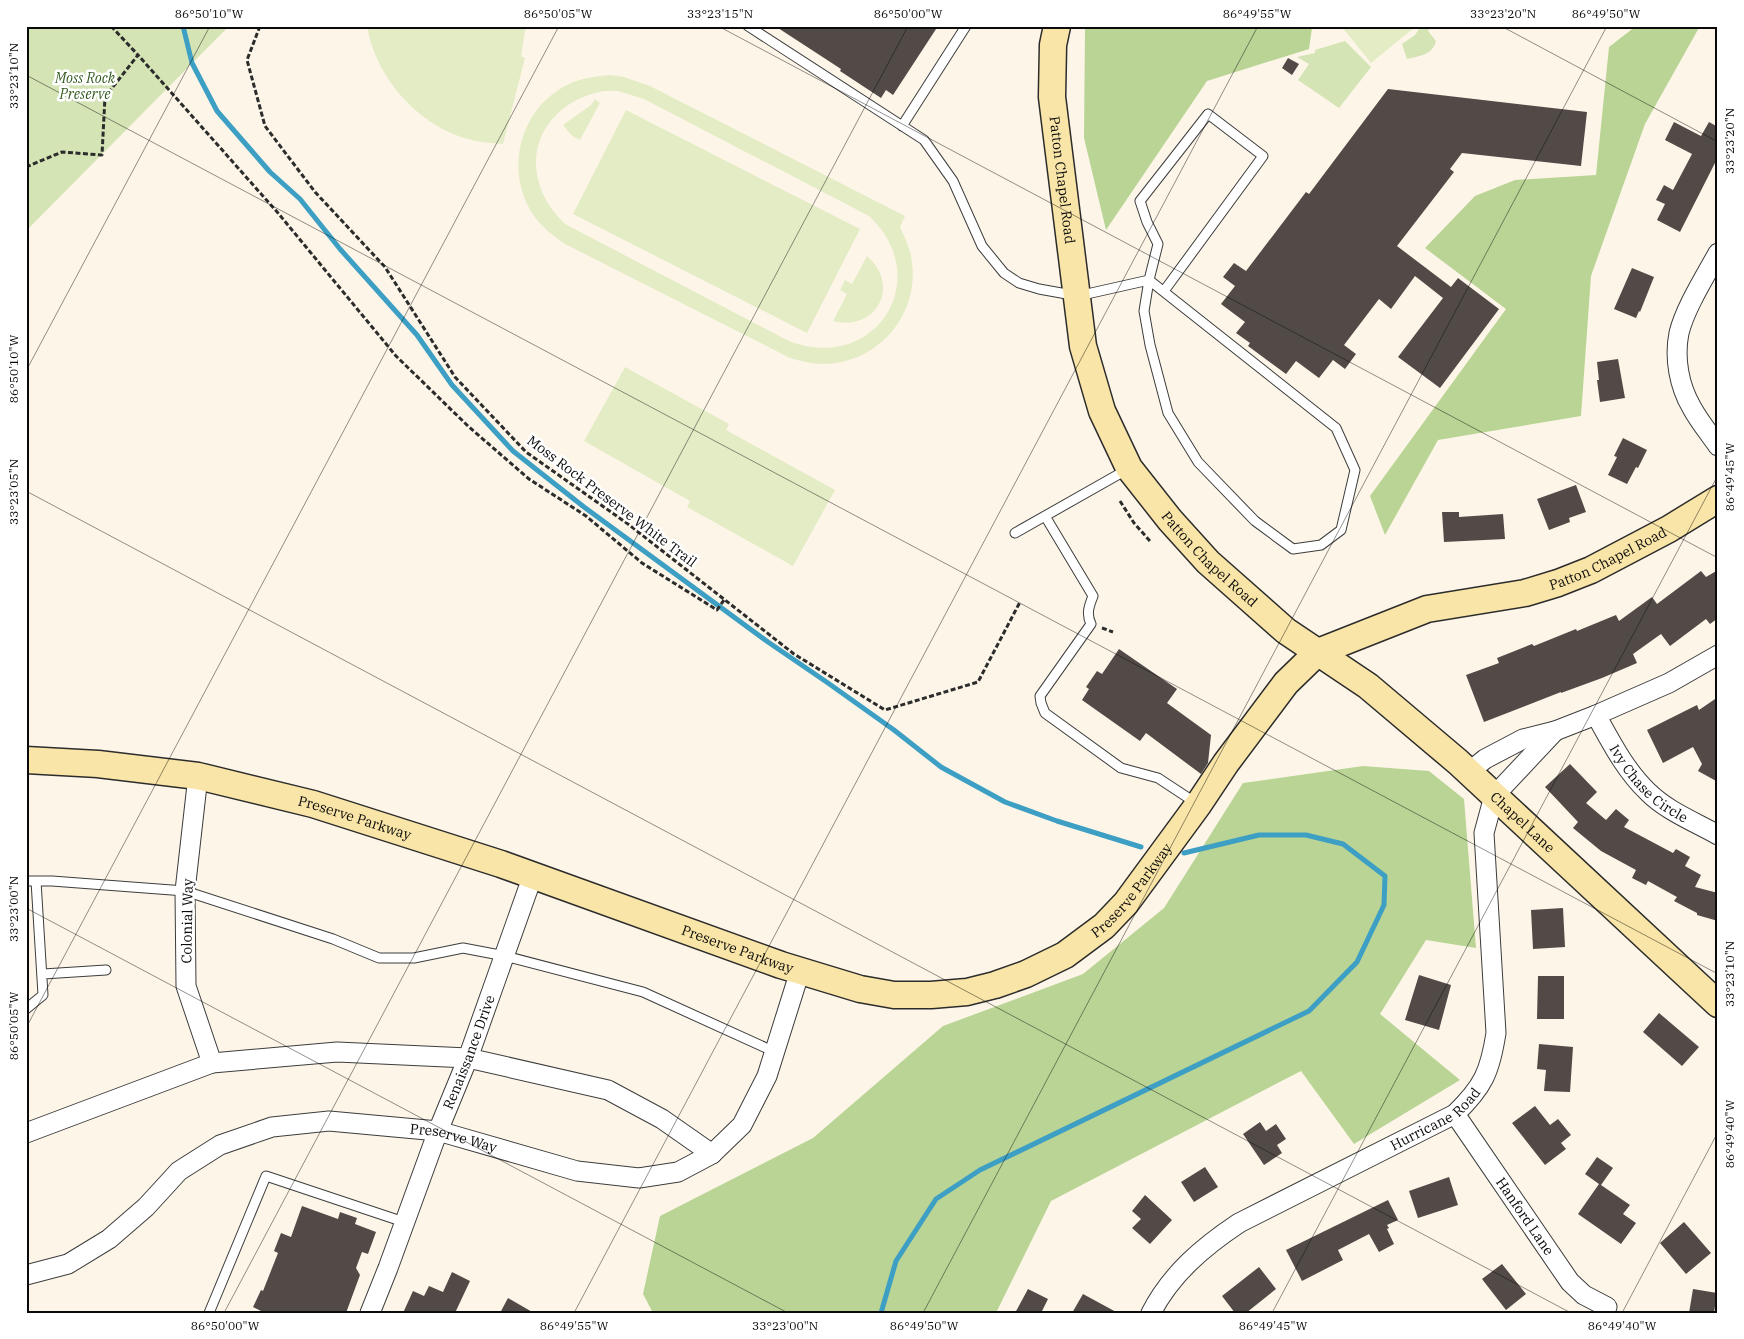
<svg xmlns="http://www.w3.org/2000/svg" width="1744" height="1339" font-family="'IBM Plex Serif',serif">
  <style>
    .green { fill: #d4e4b5 }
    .forest { fill: #bad495 }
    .pitch { fill: #e4ecc6; fill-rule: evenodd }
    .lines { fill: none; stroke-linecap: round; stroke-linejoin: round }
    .stream { stroke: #3d9fc3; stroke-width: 5 }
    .building { fill: #514a47 }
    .lane-casing { stroke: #3d3d3d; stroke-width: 11 }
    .street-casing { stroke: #3d3d3d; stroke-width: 21 }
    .secondary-casing { stroke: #2c2c2c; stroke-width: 29 }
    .path { stroke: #2c2c2c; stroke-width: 3; stroke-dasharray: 5 2.5; stroke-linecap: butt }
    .lane { stroke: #fff; stroke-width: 9 }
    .street { stroke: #fff; stroke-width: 19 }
    .secondary { stroke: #f9e5a7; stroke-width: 26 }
    .ticks { fill: none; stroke: #0a0a0a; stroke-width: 1; stroke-opacity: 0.45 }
    .labels { text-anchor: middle; stroke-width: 5; stroke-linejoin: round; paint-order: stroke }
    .park-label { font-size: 14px; font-style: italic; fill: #345b20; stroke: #fff }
    .street-label { font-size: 14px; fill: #0a0a0a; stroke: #fff }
    .neatline { fill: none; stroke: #0a0a0a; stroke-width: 2 }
    .ticks-label { font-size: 12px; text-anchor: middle; fill: #0a0a0a }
  </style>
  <rect width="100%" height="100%" fill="#fdf6e8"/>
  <path class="green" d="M26,26h203l-203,205z
    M1421,26h11l-4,5 8,10c-3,14 -17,15 -29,18l-5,-15 13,-9z
    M1345,41l26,26 -32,41 -41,-28 11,-16 -12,-7 18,-4v-3z"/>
  <path class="forest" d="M1085,26h229l-2,2 -3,21 -102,32 -101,149 -22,-92z
    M1636,26h64l-55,98 -54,152 -10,140 -143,24 -53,95 -15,-39 136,-187 -81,-61 50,-52 40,-16 81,-5 13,-128z
    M1363,766l66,5 35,28 12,149 -50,-8 -46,74 80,66 -106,64 -53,-73 -250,130 -55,112h-343l-10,-19 17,-78 153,-78 130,-112 140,-52 81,-66 79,-125z"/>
  <path class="pitch" d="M367,26h159l-5,30 4,2 -22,86c-13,-1 -26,-2 -39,-6 -48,-15 -89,-62 -97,-112z
    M1341,26h74v1l-44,36z
    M610,75l14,2 26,9 255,130 -5,11c5,11 11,23 12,36 7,53 -35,101 -89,101 -11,0 -22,-3 -33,-6l-225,-114c-12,-8 -23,-17 -31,-28 -31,-45 -14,-109 35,-132 13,-6 27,-8 41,-9zM604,91h14l26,8 225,117c67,63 6,158 -80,125l-224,-117c-52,-49 -31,-120 39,-133z
    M595,99l5,4 -20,37 -8,-4 -9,-11 28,-20z
    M626,110l234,119 -53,104 -234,-119z
    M867,256c34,29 10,76 -34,65l14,-27 -7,-4 5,-10 7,4z
    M625,367l104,57 -3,6 109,60 -42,76 -106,-59 3,-6 -106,-60z"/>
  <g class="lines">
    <path class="stream" d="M183,26l9,37 25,48 53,61 30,27 40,50 77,86 35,50 61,66 71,56 184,135 60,41 66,47 47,37 64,35 52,19 84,26
      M881,1313l15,-52 40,-62 44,-29 329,-159 48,-49 27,-57 1,-29 -42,-32 -37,-9h-47l-75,18"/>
  </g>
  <path class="building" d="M775,26h163l-45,69 -7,-5 -5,8 -41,-27 1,-2z
    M1288,58l11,6 -7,11 -10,-7z
    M1388,89l199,23 -6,54 -119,-13 -12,16 4,3 -57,74 54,41 7,-9 41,31 -59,79 -42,-31 45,-59 -28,-22 -24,33 -12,-10 -35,46 12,9 -11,15 -12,-9 -14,18 -23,-17 -10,13 -38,-28 2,-3 -14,-10 9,-11 -24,-18 14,-18 -12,-9 11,-14 12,8 60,-79 3,2z
    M1674,122l27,14 8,-14 9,5v30l-38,75 -23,-12 8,-16 -9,-4 8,-15 9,5 19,-36 -27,-14z
    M1632,268l22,9 -14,35 -1,-1 -3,7 -22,-9z
    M1618,359l7,39 -25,4 -3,-22h2l-2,-18z
    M1623,438l24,12 -9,18 -2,-1 -9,17 -19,-9 9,-18 -3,-1z
    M1576,485l10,27 -17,6 1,4 -21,8 -12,-31z
    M1442,512h17v5l44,-3 2,25 -61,3z
    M1718,570v48l-8,6 -4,-5 -36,27 -9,-12 -28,20 4,9 -35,15 -41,15v-1l-77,30 -18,-47 33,-12 -2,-5 35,-14 2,2 42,-17 1,2 39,-16 3,6 33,-24 5,7 44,-33 5,6z
    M1119,649l58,40 -10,14 44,32 -3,28 -7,11 -55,-41 -6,8 -58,-41 7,-11 -3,-2 11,-16 5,3z
    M1718,697v85l-20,-11 4,-7 -9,-17 -30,16 -16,-33 50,-25 2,5z
    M1570,764l27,28 -11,11 20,17 10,-11 13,11 -5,7 49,26 3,-4 14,8 -5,9 16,9 -6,12 23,6v28l-21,-6v-2l-23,-12 3,-4 -29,-16 -2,4 -14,-7 4,-8 -35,-19 -28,-23 5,-6 -33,-35z
    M1563,908l2,39 -32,2 -2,-39z
    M1419,975l32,10 -12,45 -34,-10z
    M1538,976h26v43h-27z
    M1659,1013l40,34 -17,19 -39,-34z
    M1539,1044l34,3 -3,45 -26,-1 2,-21 -9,-1z
    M1535,1106l15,19 8,-6 13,16 -10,8 5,6 -21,16 -33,-42z
    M1260,1122l6,9 10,-7 10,15 -9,6 5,8 -18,12 -21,-31z
    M1597,1157l16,11 -12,17 29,20 -7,9 13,9 -15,21 -43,-30 21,-30 -14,-10z
    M1205,1167l13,20 -24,15 -13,-20z
    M1449,1177l9,28 -40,13 -9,-27z
    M1145,1195l27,25 -22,24 -18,-16 9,-9 -9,-8z
    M1388,1200l10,20 -11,5 2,3 -2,1 7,15 -15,8 -10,-18 -31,16 5,10 -41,21 -16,-31z
    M302,1206l36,13 2,-7 17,6 -2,6 21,8 -8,22 -6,-2 -6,16 4,7 -14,38h-81l-12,-6 8,-17 2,1 15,-38 -4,-2 7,-18 10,4z
    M1684,1222l27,31 -25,21 -26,-31z
    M1502,1264l24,30 -20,16 -24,-31z
    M1259,1267l17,22 -30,24h-11l-13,-17z
    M452,1272l18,9 -15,32h-52l10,-22 11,5 5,-10 14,6z
    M1028,1289l20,10 -7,14h-26z
    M1693,1289l24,4 -3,20h-25z
    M1083,1294l35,19h-46z
    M508,1298l26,15h-34z"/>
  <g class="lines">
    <g class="lane-casing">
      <path id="lane" d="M748,26l176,114 29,41 29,65 22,27 15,10 20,6 39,7 71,-16
        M902,126l64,-100
        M1149,280l187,148 19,42 -14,60 -20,15 -28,4 -38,-28 -57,-59 -30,-49 -18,-68 -6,-34 5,-31 9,-36 -11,-22 -7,-21 68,-87 55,42 -99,135
        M1045,516l48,80c-4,10 -7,18 -2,28l-51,72 1,7 4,10 76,55 37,10 38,25
        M1015,533l113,-64
        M26,881h26l133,10 148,48 46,19h35l49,-10 42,8 138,36 132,60
        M43,974l63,-4
        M26,1009l17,-14 -7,-114
        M209,1313l57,-137 138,46"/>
    </g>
    <g class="street-casing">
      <g id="street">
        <path d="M1718,253c-12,22 -33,55 -39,80 -5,25 0,53 13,75 7,13 17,25 26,38"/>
        <path id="s1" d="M1718,655l-49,28 -73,32c15,27 29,55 52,77 19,19 47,30 70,43"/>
        <path d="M1469,772l16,-13 38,-20 32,-8 41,-16"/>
        <path d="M198,776l-13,115 1,95 26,77"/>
        <path id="s2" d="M1455,1114l115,168 14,13 23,12"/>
        <path d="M26,1133l186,-70 125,-11 131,6 140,32 54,29 50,35"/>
        <path id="s3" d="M26,1275l42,-11 41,-25 37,-32 33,-36 41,-26 52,-18 57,-6 109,10 139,40 62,7 39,-6 34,-18 30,-29 25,-49 33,-105"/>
        <path id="s4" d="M370,1313l18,-45 50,-137 30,-73 65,-183"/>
        <path id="s5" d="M1151,1313c20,-39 52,-66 88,-90l216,-109c28,-27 35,-42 41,-81l-12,-200 10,-37 61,-65"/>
      </g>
    </g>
    <g class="secondary-casing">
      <g id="secondary">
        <path id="s6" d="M1057,26l-4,19 -1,52 31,249 19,65 27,57 41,52 38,42 78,69 82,55 90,76 260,242"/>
        <path id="s7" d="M26,760l72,4 100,12 115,28 188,60 280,101 79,24 34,6h37l36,-3 28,-7 31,-11 39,-19 39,-29 22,-23 72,-98 28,-42 60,-80 32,-31 109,-43 98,-16 33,-10 33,-13 78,-41 49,-30"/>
      </g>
    </g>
    <path class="path" d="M111,26l27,29
      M260,26l-13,34 18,66 50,66 70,75 70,110 71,75 102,72 166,130 91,56 93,-28 42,-80
      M26,167l36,-15 40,3 3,-58 33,-42 140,158 118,143 73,71 60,52 57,37 56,47 75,47 7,-10
      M1120,501l14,22 16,18
      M1102,628l11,4"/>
    <use href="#lane" class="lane"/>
    <use href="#street" class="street"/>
    <use href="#secondary" class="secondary"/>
  </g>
  <path class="ticks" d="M718,26l1000,532M1501,26l217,116M26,75l1692,899M26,371l184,-345M26,491l1545,822M26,908l762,405M26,1028l533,-1002M224,1313l684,-1287M574,1313l684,-1287M923,1313l684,-1287M1272,1313l446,-838M1622,1313l96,-181"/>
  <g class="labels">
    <g class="park-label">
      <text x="85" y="83">Moss Rock<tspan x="85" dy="16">Preserve</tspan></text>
    </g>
    <g class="street-label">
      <text dy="5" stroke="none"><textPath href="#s6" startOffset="155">Patton Chapel Road</textPath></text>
      <text transform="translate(612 501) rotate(37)" y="5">Moss Rock Preserve White Trail</text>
      <text dy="5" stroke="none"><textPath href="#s7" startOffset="1785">Patton Chapel Road</textPath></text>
      <text dy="5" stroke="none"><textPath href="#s6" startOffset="575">Patton Chapel Road</textPath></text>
      <text dy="5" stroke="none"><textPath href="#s1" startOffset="224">Ivy Chase Circle</textPath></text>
      <text dy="5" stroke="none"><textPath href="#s7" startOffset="335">Preserve Parkway</textPath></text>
      <text dy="5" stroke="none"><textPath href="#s6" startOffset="985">Chapel Lane</textPath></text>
      <text dy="5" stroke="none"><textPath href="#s7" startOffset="1175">Preserve Parkway</textPath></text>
      <text transform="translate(187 921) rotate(-89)" y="5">Colonial Way</text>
      <text dy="5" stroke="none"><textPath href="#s7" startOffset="740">Preserve Parkway</textPath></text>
      <text dy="5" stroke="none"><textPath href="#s4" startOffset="279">Renaissance Drive</textPath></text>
      <text dy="5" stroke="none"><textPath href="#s5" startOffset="350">Hurricane Road</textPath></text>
      <text dy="5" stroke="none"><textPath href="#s3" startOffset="476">Preserve Way</textPath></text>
      <text dy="5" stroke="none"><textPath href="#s2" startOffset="124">Hanford Lane</textPath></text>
    </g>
  </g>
  <rect width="1744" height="1339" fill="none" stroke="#ffffff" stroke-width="55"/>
  <rect x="28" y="28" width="1688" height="1284" class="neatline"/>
  <g class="ticks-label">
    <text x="209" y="18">86°50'10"W</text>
    <text x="558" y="18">86°50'05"W</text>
    <text x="720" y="18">33°23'15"N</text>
    <text x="908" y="18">86°50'00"W</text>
    <text x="1257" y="18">86°49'55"W</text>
    <text x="1503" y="18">33°23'20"N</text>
    <text x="1606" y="18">86°49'50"W</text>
    <text transform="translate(14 76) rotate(-90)" y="4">33°23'10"N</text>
    <text transform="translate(1730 141) rotate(-90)" y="4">33°23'20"N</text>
    <text transform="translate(14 369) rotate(-90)" y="4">86°50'10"W</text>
    <text transform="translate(1730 477) rotate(-90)" y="4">86°49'45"W</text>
    <text transform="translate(14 492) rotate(-90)" y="4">33°23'05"N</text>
    <text transform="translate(14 909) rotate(-90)" y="4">33°23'00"N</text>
    <text transform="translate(1730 974) rotate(-90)" y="4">33°23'10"N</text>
    <text transform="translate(14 1026) rotate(-90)" y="4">86°50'05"W</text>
    <text transform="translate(1730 1134) rotate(-90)" y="4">86°49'40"W</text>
    <text x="225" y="1330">86°50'00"W</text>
    <text x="574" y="1330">86°49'55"W</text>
    <text x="785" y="1330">33°23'00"N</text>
    <text x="924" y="1330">86°49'50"W</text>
    <text x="1273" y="1330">86°49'45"W</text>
    <text x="1622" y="1330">86°49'40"W</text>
  </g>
</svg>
